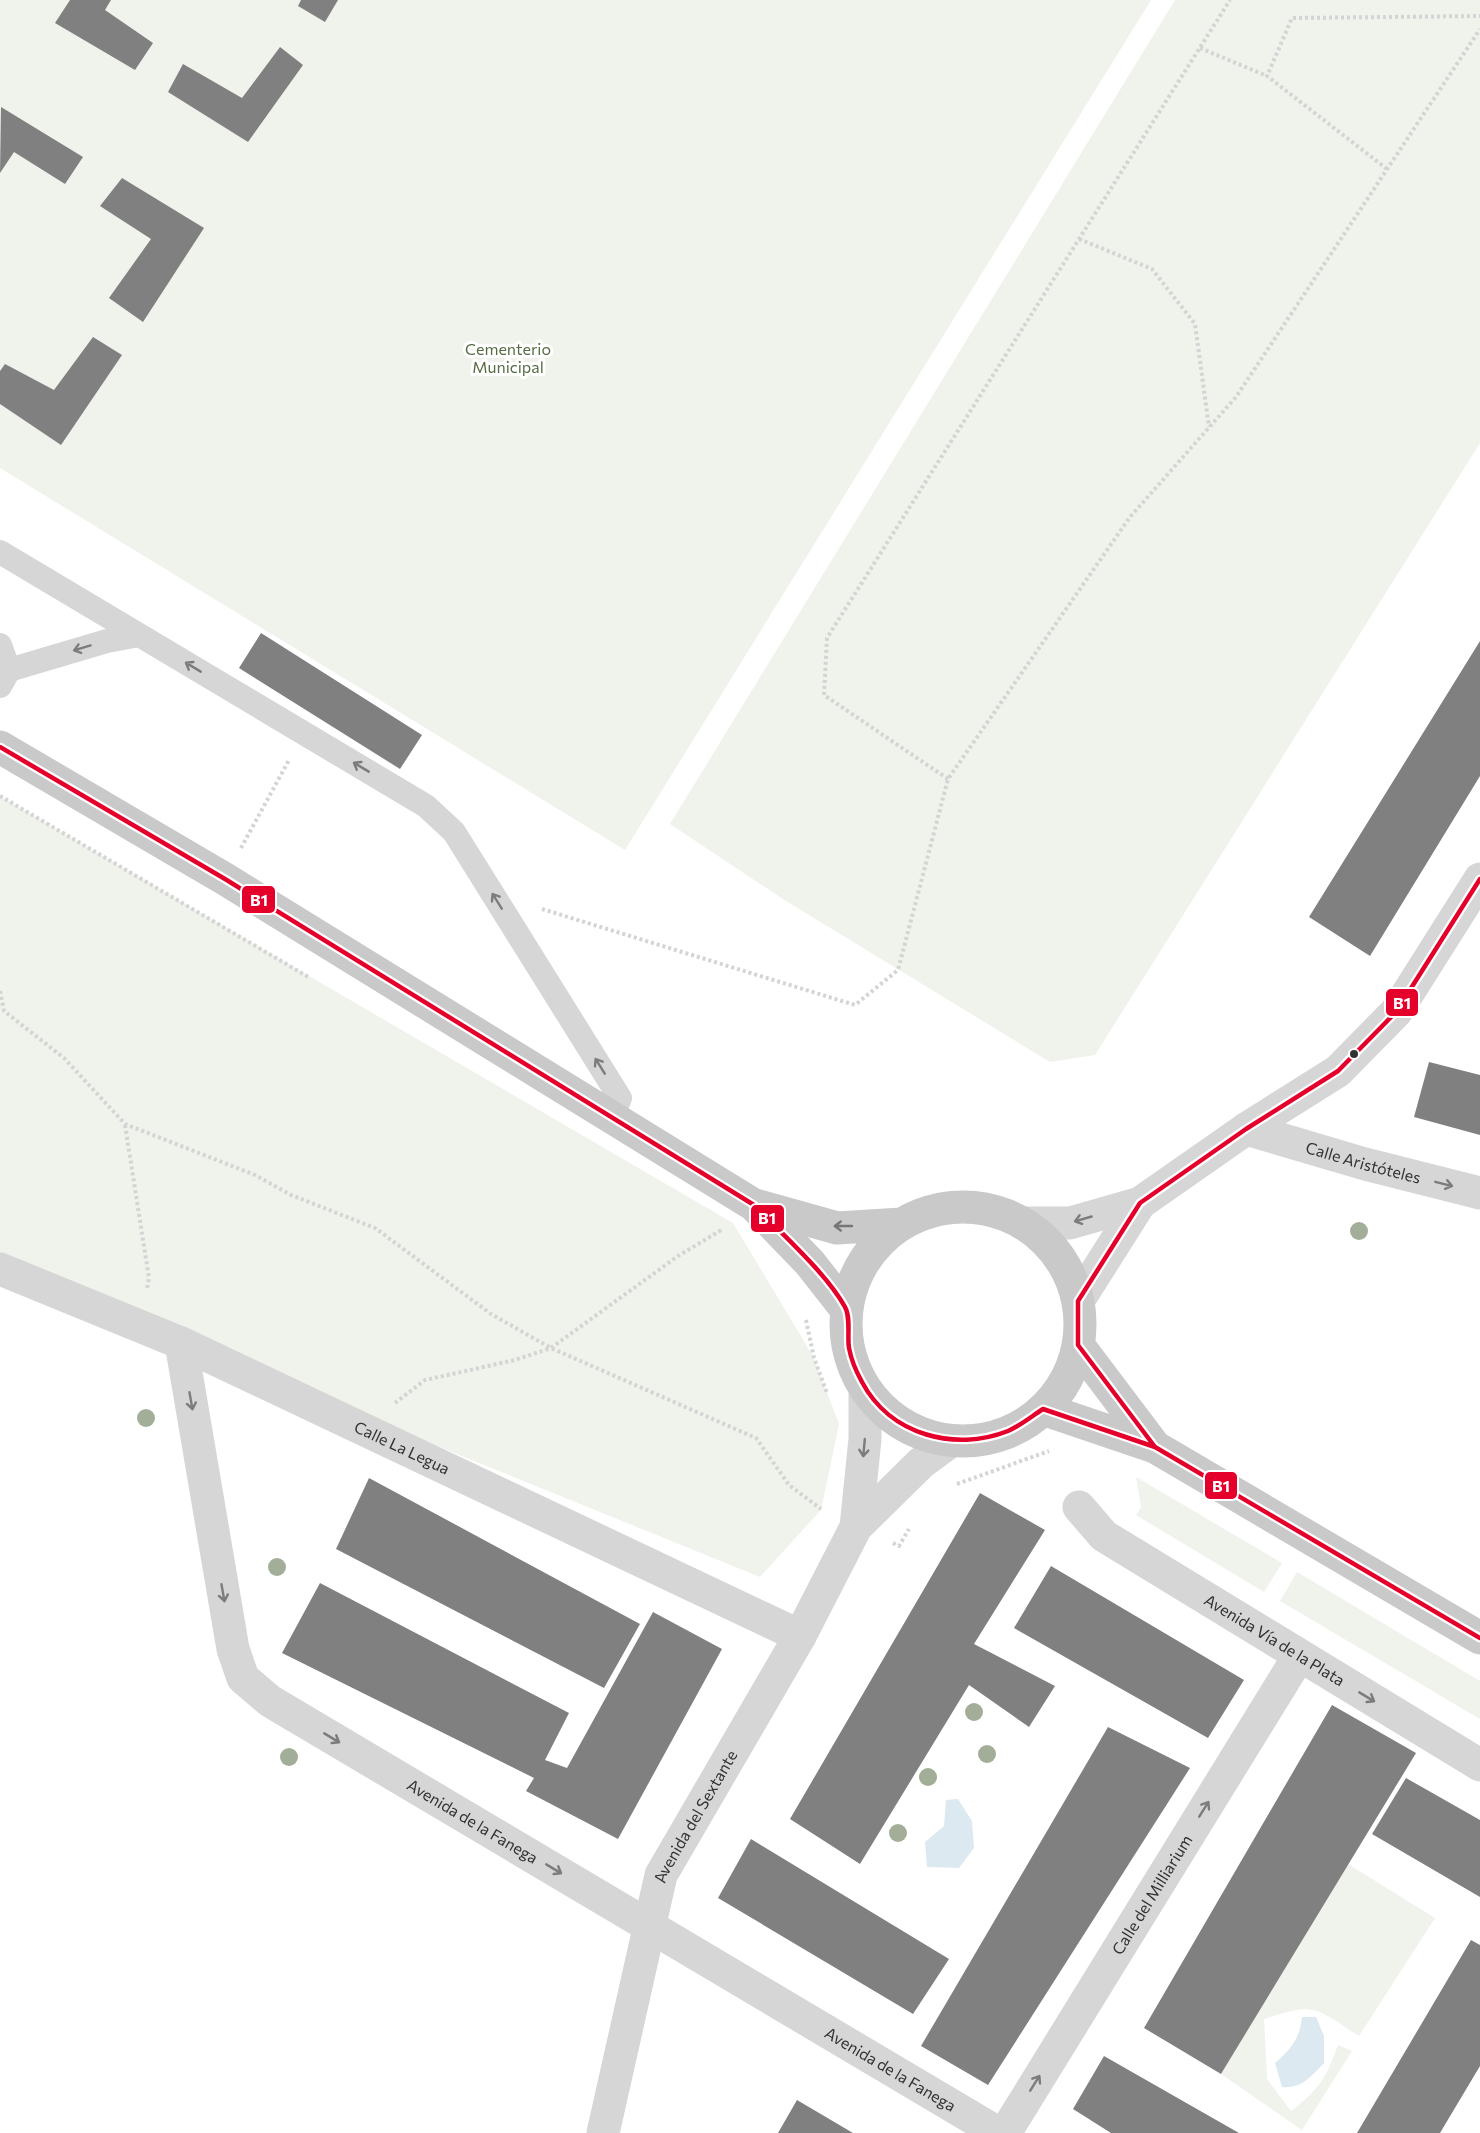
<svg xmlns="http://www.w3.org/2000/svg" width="1480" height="2133" font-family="Commissioner,sans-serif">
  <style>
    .green { fill: #f0f2ec }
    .water { fill: #dde9f0 }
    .building { fill: #808080 }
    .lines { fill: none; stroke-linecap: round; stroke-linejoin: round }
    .path { stroke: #d4d4d4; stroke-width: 4; stroke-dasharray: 3 3; stroke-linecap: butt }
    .service { stroke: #d6d6d6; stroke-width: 24 }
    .minor { stroke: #d6d6d6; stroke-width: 33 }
    .primary { stroke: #c9c9c9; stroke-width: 33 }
    .bus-1-casing { stroke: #fff; stroke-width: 9 }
    .bus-1 { stroke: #e4002b; stroke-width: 4.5 }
    .tree { fill: #a3ae98 }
    .oneway { stroke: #7c7c7c }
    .oneway2 { stroke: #767676 }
    .bus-dot { fill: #323232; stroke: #fff; stroke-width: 2 }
    .labels { text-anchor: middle; stroke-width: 6; stroke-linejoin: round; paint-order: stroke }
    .park-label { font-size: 16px; fill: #576b43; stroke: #fff }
    .street-label { font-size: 16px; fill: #323232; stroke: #fff }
    .line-badge { stroke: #fff; stroke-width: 2 }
    .badge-label { font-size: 16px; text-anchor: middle; font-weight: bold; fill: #fff }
  </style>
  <rect width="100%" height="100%" fill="#fff"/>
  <path class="green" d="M0,0h1151l-526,850 -625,-382z
    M1175,0h305v443l-385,612 -45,7 -264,-161 -116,-77z
    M0,796l733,427 81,135 25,66 -18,86 -61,67 -421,-171 -339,-121z
    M1136,1477l146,86 -18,29 -128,-77 5,-8z
    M1297,1572l183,109v38l-200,-118z
    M1348,1864l87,54 -76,118c-45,-29 -43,-34 -95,-17l3,60 24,32c28,-21 35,-33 47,-66l14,6 -50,79 -81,-56z"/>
  <path class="water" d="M958,1799l14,22 2,27 -15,20 -32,-1 -2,-25 19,-16 2,-26z
    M1302,2017h14l8,19v27c-13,14 -23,26 -42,24l-7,-24c16,-14 25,-25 27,-46z"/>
  <path class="building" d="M70,0h41l-6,10 48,33 -18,27 -80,-47z
    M301,0h37l-13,22 -27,-16z
    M280,47l23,18 -55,77 -80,-50 15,-28 59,34z
    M1,107l82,50 -18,27 -51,-32 -14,21z
    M122,178l82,50 -61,94 -34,-24 42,-59 -51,-33z
    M93,337l29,18 -61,90 -61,-41v-33l5,-7 49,26z
    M261,633l161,102 -22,34 -161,-101z
    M1480,641v135l-110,180 -61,-39z
    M1429,1062l51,13v60l-66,-18z
    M369,1478l271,146 -36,64 -268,-139z
    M980,1493l65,37 -71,114 81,42 -26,41 -60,-42 -109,179 -70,-45z
    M1051,1566l193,114 -36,58 -194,-110z
    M320,1583l249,130 -24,47 22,8 86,-156 69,37 -104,190 -92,-48 8,-13 -252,-125z
    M1332,1705l84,48 -195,321 -77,-46z
    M1108,1727l82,41 -202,317 -67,-39z
    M1406,1778l74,42v77l-108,-63z
    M751,1839l198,120 -36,55 -195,-116z
    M1471,1940l9,5v121l-40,67h-83z
    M1104,2056l135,77h-128l-38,-24z
    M797,2100l56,33h-75z"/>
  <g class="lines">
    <path class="path" d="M1200,48l67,28
      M1387,169l-120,-93 25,-58 188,-2
      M1079,239l73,30 43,55 14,103
      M948,779l-124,-84 3,-57 403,-638
      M0,796l310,182
      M241,848l48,-88
      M542,909l313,96 43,-35 50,-191 182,-262 106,-120 244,-368
      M0,991l4,20 60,47 61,66 130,51 36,20 84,33 116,86 60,34 205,90 33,47 32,24
      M125,1125l24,153 -2,11
      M806,1320l8,38 13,35
      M395,1403l30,-23 90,-20 36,-12 127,-92 45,-27
      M957,1484l92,-33
      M893,1543l6,3 10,-17"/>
    <path class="service" d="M0,552l426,254 28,26 166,266 -8,19
      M0,645l9,25
      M0,686l9,-16 98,-29 32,-6"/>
    <g class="minor">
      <path id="s1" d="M1246,1129l119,35 115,29"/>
      <path d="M1022,1223h48l70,-20 106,-74 92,-58 58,-59 84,-133"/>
      <path id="s2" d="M0,1269l181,74 619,293"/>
      <path d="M1078,1301l62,-98"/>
      <path id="s3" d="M181,1343l52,306 10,29 27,23 728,432"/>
      <path id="s4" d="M1079,1507l25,29 376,229"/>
      <path d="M856,1527l9,-88v-49"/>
      <path id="s5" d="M603,2133l58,-258 139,-239 56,-109 65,-64 30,-22"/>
      <path id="s6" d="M1005,2133l294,-477"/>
    </g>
    <path class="primary" d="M0,747l225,132 529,326 56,58 36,46
      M755,1205l82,23 65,-4
      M846 1324a117 117 0 1 1 234 0a117 117 0 1 1-234 0Z
      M1078,1345l77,102
      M1043,1409l112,38 325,191"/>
    <g class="bus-1-casing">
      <path id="bus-1" d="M0,747l225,132 529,326c27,28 73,69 91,102 6,11 2,29 4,41 2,11 8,25 13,34 28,53 93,70 146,49 12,-5 24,-15 35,-22l112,38 325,191
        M1155,1447l-77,-102v-44l62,-98 106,-74 92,-58 58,-59 84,-133"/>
    </g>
    <use href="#bus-1" class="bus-1"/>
  </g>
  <g class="tree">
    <circle cx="1359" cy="1231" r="9"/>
    <circle cx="146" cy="1418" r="9"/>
    <circle cx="277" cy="1567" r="9"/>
    <circle cx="974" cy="1712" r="9"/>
    <circle cx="987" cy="1754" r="9"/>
    <circle cx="289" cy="1757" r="9"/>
    <circle cx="928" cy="1777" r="9"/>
    <circle cx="898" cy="1833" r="9"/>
  </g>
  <defs><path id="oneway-shaft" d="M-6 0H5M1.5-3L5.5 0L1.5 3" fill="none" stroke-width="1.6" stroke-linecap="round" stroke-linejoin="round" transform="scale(1.5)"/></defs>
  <g class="oneway">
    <use href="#oneway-shaft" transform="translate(82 648) rotate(163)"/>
    <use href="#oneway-shaft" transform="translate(193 667) rotate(-149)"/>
    <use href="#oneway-shaft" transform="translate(361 767) rotate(-149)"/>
    <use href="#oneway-shaft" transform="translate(497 901) rotate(-122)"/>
    <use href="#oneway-shaft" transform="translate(600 1066) rotate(-122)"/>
    <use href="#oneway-shaft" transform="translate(1444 1184) rotate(14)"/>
    <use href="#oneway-shaft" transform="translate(1083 1219) rotate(164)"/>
    <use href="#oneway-shaft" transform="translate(191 1401) rotate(80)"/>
    <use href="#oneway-shaft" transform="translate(864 1448) rotate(95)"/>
    <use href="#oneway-shaft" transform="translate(223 1593) rotate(80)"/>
    <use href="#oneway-shaft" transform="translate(1367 1697) rotate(31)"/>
    <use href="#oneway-shaft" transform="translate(332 1738) rotate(31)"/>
    <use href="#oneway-shaft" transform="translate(1204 1809) rotate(-58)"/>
    <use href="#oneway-shaft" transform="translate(554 1869) rotate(31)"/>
    <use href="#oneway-shaft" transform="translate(1035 2083) rotate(-58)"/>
  </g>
  <use class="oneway2" href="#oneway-shaft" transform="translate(843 1226) rotate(-180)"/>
  <circle class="bus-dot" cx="1354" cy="1054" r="5"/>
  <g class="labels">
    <g class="park-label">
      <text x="508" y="355">Cementerio<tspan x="508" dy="18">Municipal</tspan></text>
    </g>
    <g class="street-label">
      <text dy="6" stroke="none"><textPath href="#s1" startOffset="122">Calle Aristóteles</textPath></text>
      <text dy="6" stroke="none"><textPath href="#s2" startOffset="440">Calle La Legua</textPath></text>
      <text dy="6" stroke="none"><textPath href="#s4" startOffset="238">Avenida Vía de la Plata</textPath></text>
      <text dy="6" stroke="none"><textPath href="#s5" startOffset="332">Avenida del Sextante</textPath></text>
      <text dy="6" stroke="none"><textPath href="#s3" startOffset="612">Avenida de la Fanega</textPath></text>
      <text dy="6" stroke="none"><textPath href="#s6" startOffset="280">Calle del Milliarium</textPath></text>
      <text dy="6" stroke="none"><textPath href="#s3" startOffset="1098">Avenida de la Fanega</textPath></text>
    </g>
  </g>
  <g class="line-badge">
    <rect x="241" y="885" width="35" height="29" rx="6" fill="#e4002b"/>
    <rect x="1385" y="988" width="34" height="29" rx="6" fill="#e4002b"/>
    <rect x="750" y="1204" width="35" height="29" rx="6" fill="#e4002b"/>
    <rect x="1204" y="1471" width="34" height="29" rx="6" fill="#e4002b"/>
  </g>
  <g class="badge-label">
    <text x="259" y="906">B1</text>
    <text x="1402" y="1009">B1</text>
    <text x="767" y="1224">B1</text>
    <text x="1221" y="1492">B1</text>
  </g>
</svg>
